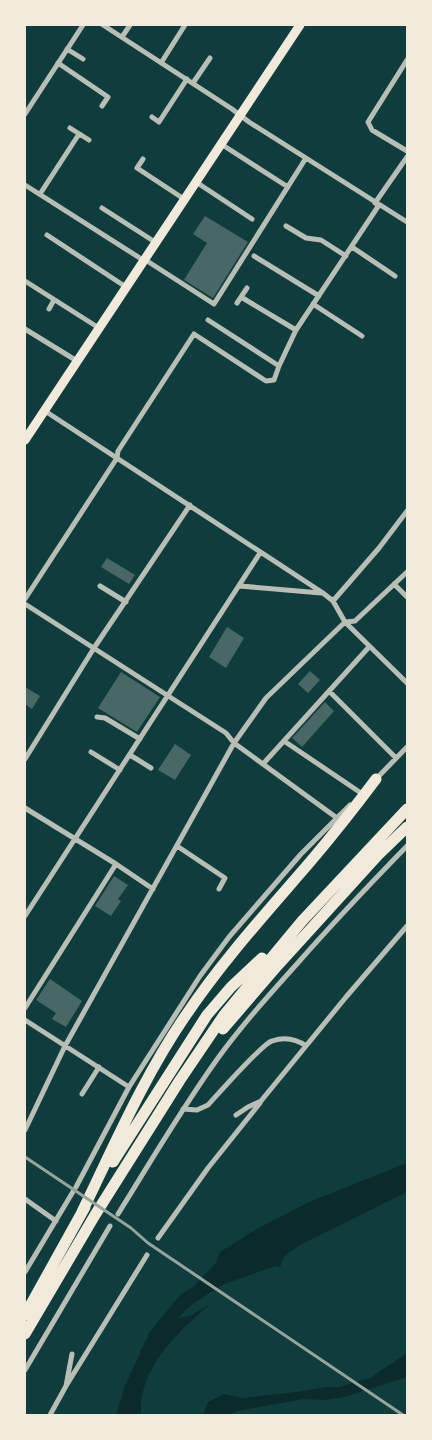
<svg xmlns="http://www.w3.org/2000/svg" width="432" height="1440" font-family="'Sofia Sans Condensed',sans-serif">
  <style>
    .water { fill: #0a2a2b }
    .building { fill: #486865 }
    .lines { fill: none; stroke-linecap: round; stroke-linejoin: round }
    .minor { stroke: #b8beb3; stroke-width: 5 }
    .secondary { stroke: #f1e9da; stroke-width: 9 }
    .motorway { stroke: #f1e9da; stroke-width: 11 }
    .rail { stroke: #97a49c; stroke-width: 3 }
  </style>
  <rect width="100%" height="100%" fill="#0f3d3e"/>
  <path class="water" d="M407,1163v29l-109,54 -14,11 -4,10 -5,-1 -53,19 -31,20 -13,13 12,-2 20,-12c-29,26 -60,53 -68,92 -2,6 -1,13 -1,19h-25l8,-27 25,-55 31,-38 13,-8 22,-23 5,-12 37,-23 52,-27z
    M407,1353v24l-63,20 -20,3 -20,-1 -67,12 -8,4h-26l5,-13 16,-8 19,4 61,-7 22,-4h13l31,-9z"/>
  <path class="building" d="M205,216l43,26 -35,56 -29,-18 23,-37 -14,-9z
    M107,558l28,17 -6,9 -28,-17z
    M227,627l17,11 -18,30 -17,-11z
    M310,671l10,9 -12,13 -10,-9z
    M121,672l39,25 -23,35 -39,-24z
    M25,687l15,9 -8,13 -7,-5z
    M325,702l9,9 -32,36 -10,-9z
    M175,744l16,11 -16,25 -17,-10z
    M114,876l14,9 -10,14 3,2 -10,15 -16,-10z
    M50,979l32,22 -16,26 -14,-8 4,-6 -20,-13z"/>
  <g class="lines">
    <path class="minor" d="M103,25l129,84 17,13 158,100
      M122,37l8,-12
      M67,49l16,10
      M407,60l-39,62 4,8 35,21
      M58,63l50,34 -6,9
      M161,63l24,-38
      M193,83l17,-25
      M25,114l58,-89
      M152,117l7,5 28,-43
      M70,128l19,12
      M221,144l67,43
      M143,159l-6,9 47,31
      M196,182l56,37
      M25,185l118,75
      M40,194l39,-60
      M375,203l32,-46
      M102,208l53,34
      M286,226l20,12 15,2 25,16
      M47,235l79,52
      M352,247l43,29
      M254,256l65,40
      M144,259l70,45 92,-146
      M25,281l74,47
      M241,297l55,33
      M237,303l10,-15
      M313,304l49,32
      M49,309l5,-9
      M208,320l71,46
      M25,329l52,32
      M45,411l278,182 10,8 12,21 62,61
      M394,584l13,13
      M100,586l26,16
      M240,586l81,7
      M25,599l92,-141 1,-7 76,-117 72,47 8,-1 5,-14 17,-36 83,-125
      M333,601l46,-53 28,-37
      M25,604l201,129 8,10 103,75
      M329,691l67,67
      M97,717l8,1 35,21
      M284,741l77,52
      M91,752l29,18
      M130,755l21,13
      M25,759l69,-111 96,-143
      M263,764l106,-117
      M375,780l32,-33
      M25,808l91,56 37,25
      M177,846l48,32 -6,11
      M25,916l235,-363
      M25,1008l91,-144
      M25,1020l104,67
      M82,1094l17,-27
      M183,1109l14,1 11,-5c10,-11 54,-61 64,-64 12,-4 24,-2 34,5
      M236,1115l12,-8 13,-6 85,-104 61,-71
      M25,1130l40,-84 169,-303 32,-45 79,-76 10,-1 52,-49
      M76,1187l53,-100 71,-111 29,-39 72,-83 49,-49
      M25,1199l31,22
      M118,1214c33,-53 64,-106 100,-156 24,-33 51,-63 78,-93 36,-41 73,-80 111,-119
      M158,1238l50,-70 52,-65
      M25,1272l49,-82
      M25,1370l85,-144
      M66,1386l81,-131
      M50,1415l16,-29 6,-32"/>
    <path class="secondary" d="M25,440l275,-415"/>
    <path class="motorway" d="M223,1029l55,-64 100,-110 29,-28
      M113,1162l94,-147 24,-28 31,-29
      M82,1212c32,-66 62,-136 104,-197 37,-55 81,-103 124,-153 23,-27 45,-55 66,-83
      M25,1315l60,-108
      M25,1334l70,-119 85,-135 44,-65 78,-94 105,-112"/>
    <path class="rail" d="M25,1157l106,71 17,15 255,172"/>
  </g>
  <rect width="432" height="1440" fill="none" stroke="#f1e9da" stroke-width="52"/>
</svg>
